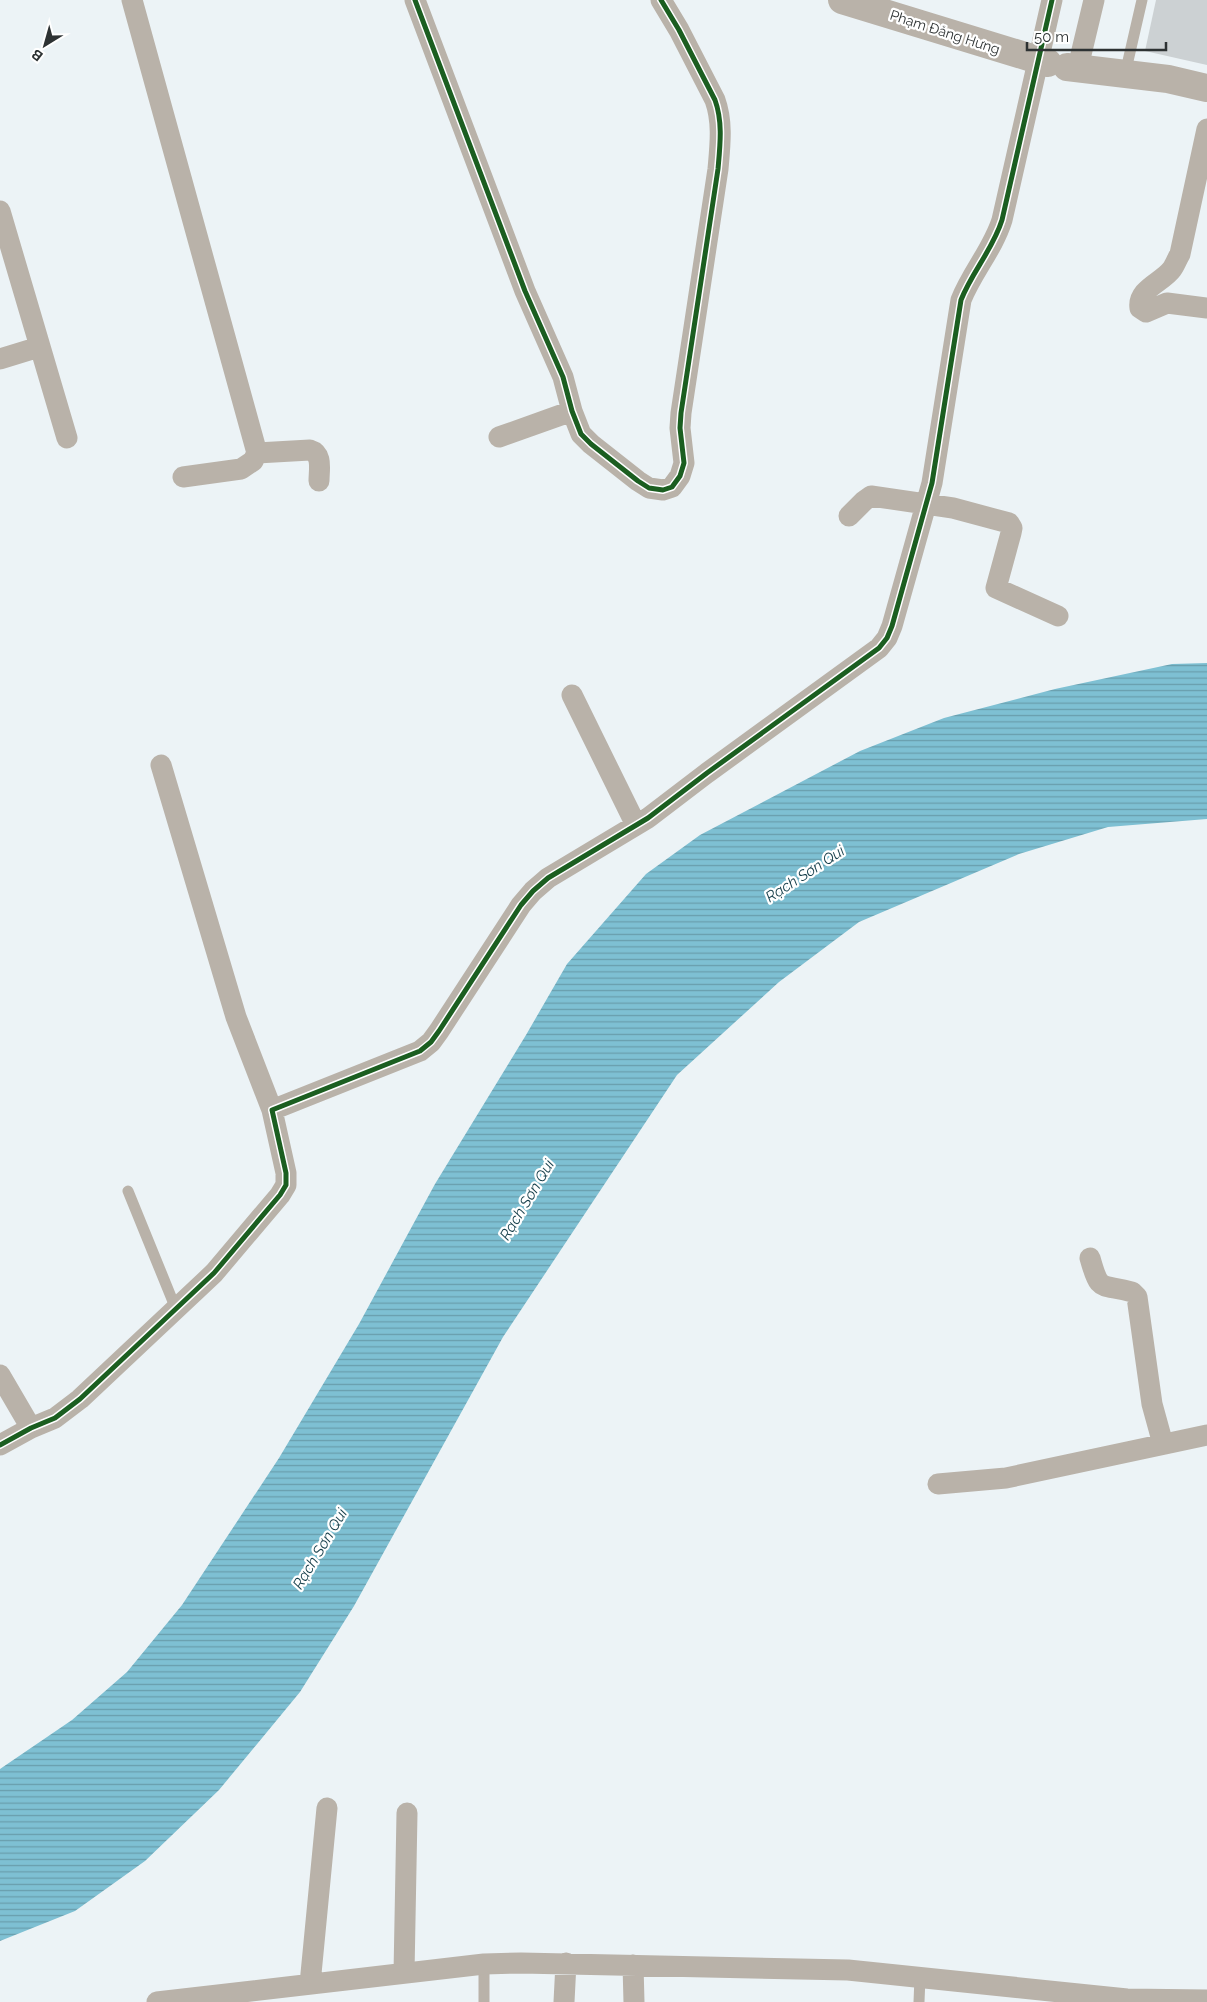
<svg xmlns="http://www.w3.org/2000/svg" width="1207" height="2002" font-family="Raleway,sans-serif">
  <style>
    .water { fill: url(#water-rules) }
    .building { fill: #ccd1d3 }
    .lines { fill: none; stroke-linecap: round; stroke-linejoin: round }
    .service { stroke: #b9b2a9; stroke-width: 11 }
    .minor { stroke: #b9b2a9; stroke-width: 21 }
    .tertiary { stroke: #b9b2a9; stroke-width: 28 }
    .cycleway-casing { stroke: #fff; stroke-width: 8 }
    .cycleway { stroke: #1b5e20; stroke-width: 5 }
    .labels { text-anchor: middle; stroke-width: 4.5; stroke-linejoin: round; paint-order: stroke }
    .street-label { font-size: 14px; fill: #2d3233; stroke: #fff }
    .water-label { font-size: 15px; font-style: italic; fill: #163f4b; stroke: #fff }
  </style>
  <defs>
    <pattern id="water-rules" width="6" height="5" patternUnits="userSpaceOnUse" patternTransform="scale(1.25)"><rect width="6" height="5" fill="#7ec0d3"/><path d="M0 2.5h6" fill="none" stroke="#689dac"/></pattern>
  </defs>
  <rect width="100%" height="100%" fill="#ecf3f6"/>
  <path class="water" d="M1207,663v156l-99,8 -89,27 -160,68 -80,60 -102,93 -174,262 -149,269 -54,86 -81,98 -74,71 -70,50 -75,30v-172l72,-49 55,-48 55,-67 97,-147 80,-134 76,-140 91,-149 41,-71 79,-90 54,-39 160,-84 84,-33 111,-29 117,-25z"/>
  <path class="building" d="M1156,0h51v65l-62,-14z"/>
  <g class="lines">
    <path class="service" d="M1125,74l17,-74
      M128,1191l48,118
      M484,2002v-38
      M919,2002l1,-25"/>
    <path class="minor" d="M132,0l125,453 -4,8 -12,8 -58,8
      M415,0l110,291 38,86 9,34 9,23 10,10 47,37 11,7 14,2 9,-3 8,-11 4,-13 -4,-35 1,-15 37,-244c2,-23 5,-47 -3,-69l-36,-70 -18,-30
      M1078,67l16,-67
      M1207,129l-27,125c-3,5 -5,11 -8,15 -9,13 -35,20 -32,39l6,4 21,-9 40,5
      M0,211l67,227
      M0,359l39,-12
      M499,437l73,-26
      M257,453l53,-3c13,4 9,19 9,31
      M849,516l15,-15 7,-5 82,12 56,15 3,5 -1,5 -15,55 62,28
      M572,695l64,130
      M161,765l75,252 36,93
      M1090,1258c10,36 10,25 42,34l5,5 15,107 11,40
      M0,1375l31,53
      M0,1445l31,-17 24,-10 25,-19 134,-126 66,-78 6,-10v-12l-14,-63 148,-59 11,-9 8,-11 82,-126 12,-14 15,-13 100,-60 59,-45 172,-125 8,-10 5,-12 40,-143 29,-183c11,-28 32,-51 41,-80l50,-220
      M938,1484l68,-6 201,-43
      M633,1965l1,37
      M404,1973l3,-160
      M310,1984l17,-176
      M157,2002l327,-38 37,-1 327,7 279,29 80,1
      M564,2002l2,-39"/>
    <path class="tertiary" d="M842,0l206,63
      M1067,67l101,12 39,9"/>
    <g class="cycleway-casing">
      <path id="cycleway" d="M415,0l110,291 38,86 9,34 9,23 10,10 47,37 11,7 14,2 9,-3 8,-11 4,-13 -4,-35 1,-15 37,-244c2,-23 5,-47 -3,-69l-36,-70 -18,-30
        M0,1445l31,-17 24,-10 25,-19 134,-126 66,-78 6,-10v-12l-14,-63 148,-59 11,-9 8,-11 82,-126 12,-14 15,-13 100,-60 59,-45 172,-125 8,-10 5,-12 40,-143 29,-183c11,-28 32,-51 41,-80l50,-220"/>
    </g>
    <use href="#cycleway" class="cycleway"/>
  </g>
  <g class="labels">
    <g class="street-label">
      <text transform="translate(945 32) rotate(18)" y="5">Phạm Đăng Hưng</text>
    </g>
    <g class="water-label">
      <text transform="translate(805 874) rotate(-33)" y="5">Rạch Sơn Qui</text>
      <text transform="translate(527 1200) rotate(-59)" y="5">Rạch Sơn Qui</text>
      <text transform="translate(320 1549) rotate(-59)" y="5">Rạch Sơn Qui</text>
    </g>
  </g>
  <g transform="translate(45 45) rotate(217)" stroke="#ffffff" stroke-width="4" paint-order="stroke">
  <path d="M0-4L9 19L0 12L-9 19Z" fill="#2d3233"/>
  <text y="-8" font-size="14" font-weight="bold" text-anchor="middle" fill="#2d3233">B</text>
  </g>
  <path d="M1027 42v8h139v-8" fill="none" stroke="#2d3233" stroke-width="2.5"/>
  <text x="1034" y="42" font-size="15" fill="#2d3233" stroke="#ffffff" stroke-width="4" paint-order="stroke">50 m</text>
</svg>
